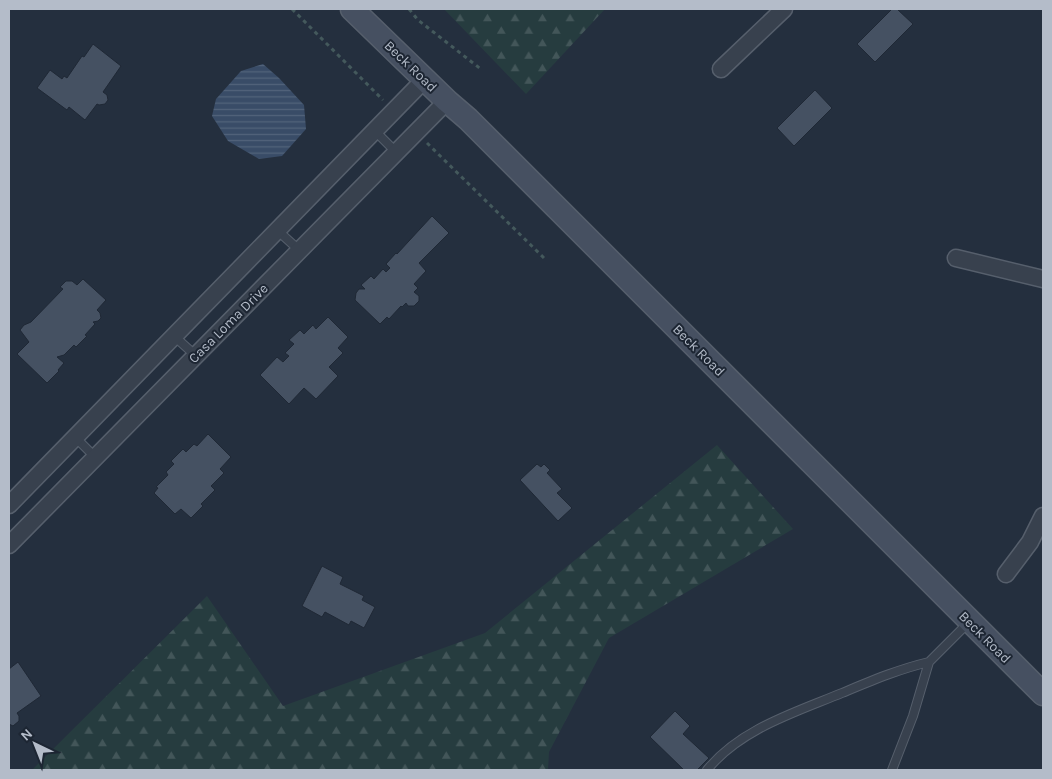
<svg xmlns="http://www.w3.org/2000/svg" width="1052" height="779" font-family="Karla,sans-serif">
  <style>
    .forest { fill: url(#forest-firs) }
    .water { fill: url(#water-rules) }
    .building { fill: #455162; stroke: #1f2835 }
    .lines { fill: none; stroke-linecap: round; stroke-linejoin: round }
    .lane-casing { stroke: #565f6c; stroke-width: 10 }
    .street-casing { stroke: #565f6c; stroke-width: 19 }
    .secondary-casing { stroke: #565f6c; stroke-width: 25 }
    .path { stroke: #44595c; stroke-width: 3; stroke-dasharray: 4 4; stroke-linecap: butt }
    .lane { stroke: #38414e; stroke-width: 8 }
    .street { stroke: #38414e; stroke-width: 16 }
    .secondary { stroke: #465061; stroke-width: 22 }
    .labels { text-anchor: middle; stroke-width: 4; stroke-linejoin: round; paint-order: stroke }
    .street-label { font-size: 14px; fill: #b4bcc9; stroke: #1d2633 }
  </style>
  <defs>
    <pattern id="forest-firs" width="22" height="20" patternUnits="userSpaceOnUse" patternTransform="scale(1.25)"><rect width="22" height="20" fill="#263c3f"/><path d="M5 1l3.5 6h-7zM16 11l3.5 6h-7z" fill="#435659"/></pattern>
    <pattern id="water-rules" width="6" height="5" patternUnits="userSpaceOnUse" patternTransform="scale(1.25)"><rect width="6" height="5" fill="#394c67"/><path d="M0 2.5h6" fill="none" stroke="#53647b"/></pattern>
  </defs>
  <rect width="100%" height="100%" fill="#242f3e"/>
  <path class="forest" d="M444,9h161l-79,85z
    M717,445l76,84 -184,109 -60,114 -1,18h-516l175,-174 76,110 202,-73z"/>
  <path class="water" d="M263,64l16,14 25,27 2,24 -24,27 -23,3 -31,-18 -16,-25 4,-17 25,-28z"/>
  <path class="building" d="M892,9h5l16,15 -38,38 -18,-18z
    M93,44l28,22 -18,26 4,3 1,5 -3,4 -6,1 -2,-1 -12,16 -16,-13 -2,3 -30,-22 13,-18 12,9 2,-3 3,2 15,-22 2,1z
    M815,90l17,18 -38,38 -17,-18z
    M432,216l17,17 -30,30 7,8 -12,13 4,4 -4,4 5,4v5l-5,5h-6l-2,-3 -4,4 -1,-1 -12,13 -2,-2 -7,7 -25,-24 1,-7 3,-4h6l-4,-4 10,-9 3,3 9,-10 3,3 4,-4 -4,-4 10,-11 1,1z
    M83,279l23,21 -9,10 3,3 1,5 -3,3 -5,1 2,2 -10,11 2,1 -11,11 -2,-2 -10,10 -7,2 7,6 -6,7 1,1 -12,12 -30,-29 12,-12 -9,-12 4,-5 7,-3 31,-32 1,-1 -3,-2 6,-6h6l5,4z
    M328,317l20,20 -10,11 5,5 -14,14 9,9 -22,23 -12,-11 -15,16 -29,-29 17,-18 6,5 6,-6 -4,-3 9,-9 -5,-4 11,-10 4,4 9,-9 3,4z
    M208,434l23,23 -11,12 4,4 -13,13 4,4 -14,14 2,2 -12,12 -10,-9 -6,5 -21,-21 4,-5 -2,-1 12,-12 -2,-3 8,-8 -3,-3 12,-12 3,3 8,-8 3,2z
    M537,464l4,3 3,-3 6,6 -3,3 15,16 -5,4 15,15 -14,13 -38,-41z
    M322,566l21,11 -3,7 24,12 -2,4 13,7 -11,21 -13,-7 -2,4 -24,-13 -3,5 -20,-11z
    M18,662l23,34 -24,17 2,3v5l-6,5 -4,-2v-55z
    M675,711l15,15 -7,8 26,24 -12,12h-13l-34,-33z"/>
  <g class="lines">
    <g class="lane-casing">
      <path id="lane" d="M375,131l21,21
        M277,230l22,20
        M174,336l21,19
        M75,437l20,20
        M707,770c33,-41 89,-58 135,-77 29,-12 57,-24 87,-31
        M892,770l21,-54 16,-54 39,-39"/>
    </g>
    <g class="street-casing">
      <path id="street" d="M721,69l63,-60
        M956,258l87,21
        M9,505l416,-426
        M9,545l438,-444
        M1006,574l24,-32 13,-26"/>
    </g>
    <g class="secondary-casing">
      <path id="secondary" d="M352,9l95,92 21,18 575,575"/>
    </g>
    <path class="path" d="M292,9l91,91
      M409,9l9,11 64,50
      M427,143l117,115"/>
    <use href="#lane" class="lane"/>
    <use href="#street" class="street"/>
    <use href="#secondary" class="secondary"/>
  </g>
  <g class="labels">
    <g class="street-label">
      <text transform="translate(411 66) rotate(44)" y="5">Beck Road</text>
      <text transform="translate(228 323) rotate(-45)" y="5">Casa Loma Drive</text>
      <text transform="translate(699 350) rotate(45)" y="5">Beck Road</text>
      <text transform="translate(985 637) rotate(45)" y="5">Beck Road</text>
    </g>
  </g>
  <rect width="1052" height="779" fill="none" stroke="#b4bcc9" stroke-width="20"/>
  <g transform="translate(35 744) rotate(317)" stroke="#1d2633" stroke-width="4" paint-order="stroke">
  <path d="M0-4L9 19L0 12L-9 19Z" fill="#b4bcc9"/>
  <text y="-8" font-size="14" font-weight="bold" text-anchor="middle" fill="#b4bcc9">N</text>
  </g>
</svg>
